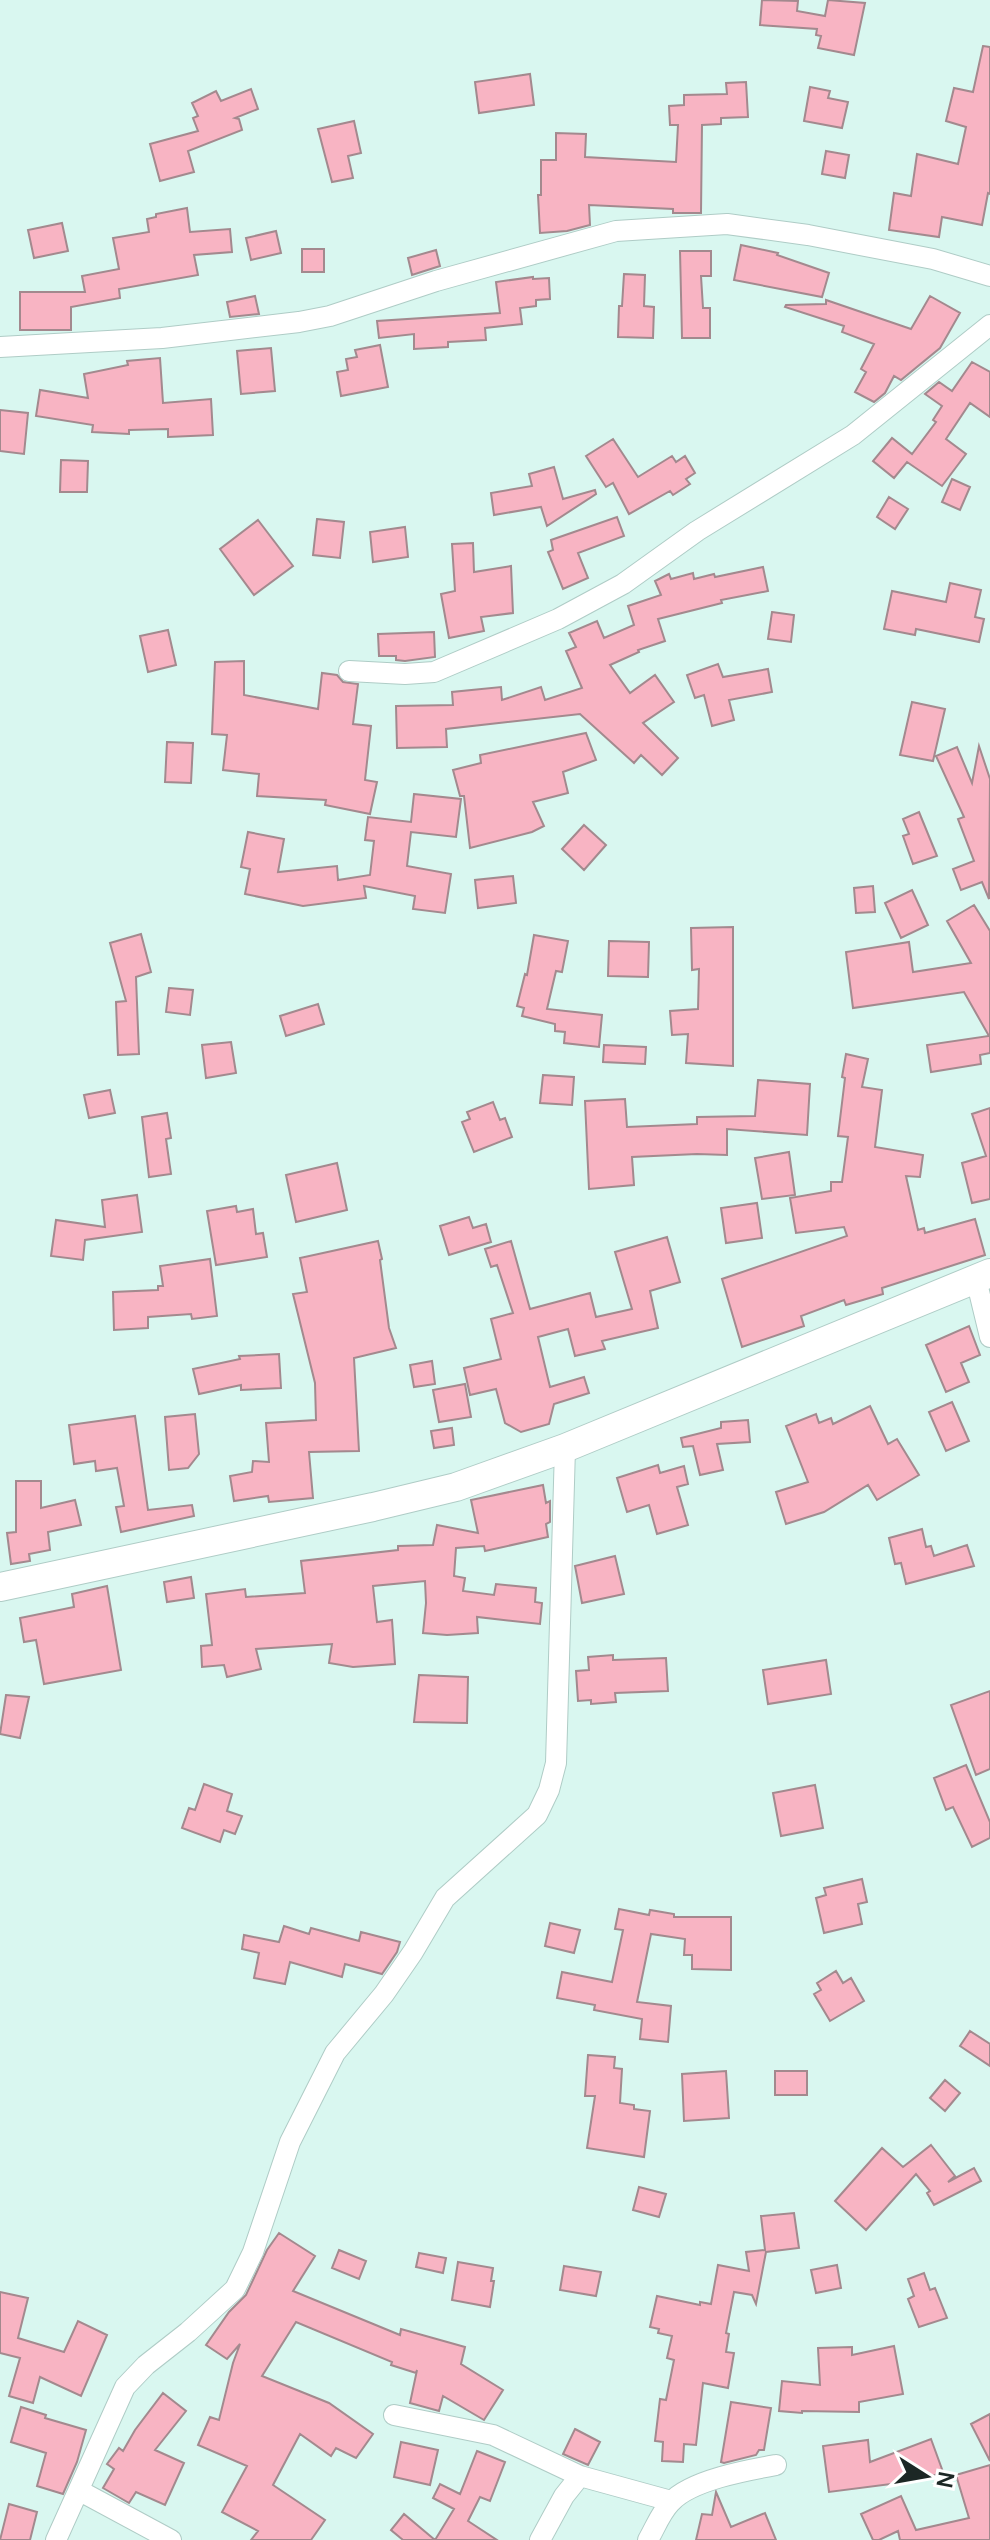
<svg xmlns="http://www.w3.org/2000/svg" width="990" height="2540" font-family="Manrope,sans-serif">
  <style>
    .building { fill: #f8b4c3; stroke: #a3898e; stroke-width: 2 }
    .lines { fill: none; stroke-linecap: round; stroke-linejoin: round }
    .street-casing { stroke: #afccc6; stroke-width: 22 }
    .secondary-casing { stroke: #afccc6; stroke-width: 30 }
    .street { stroke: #fff; stroke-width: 20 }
    .secondary { stroke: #fff; stroke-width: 28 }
  </style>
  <rect width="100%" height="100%" fill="#d9f7f0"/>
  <path class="building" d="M762,0l36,1 -1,10 28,5 3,-16 37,3 -11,52 -36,-7 3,-12 -5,-1 1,-6 -57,-4z
    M983,46l7,1v147l-2,-1 -6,32 -40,-8 -3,20 -50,-7 5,-37 17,3 6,-42 41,10 8,-37 -20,-6 8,-33 19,4z
    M530,74l4,31 -55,8 -4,-31z
    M746,82l2,35 -27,1v6l-19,1 -1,88h-28v-4l-84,-4 1,20 -23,6 -27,2 -2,-38h3v-35h15v-27l30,1 -1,23 91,5 2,-37h-8l-1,-19 15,-1v-10l43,-1 -1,-11z
    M810,87l20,4 -2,7 20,4 -6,26 -38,-7z
    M251,89l7,20 -23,9 4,1 3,11 -54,21 6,21 -34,9 -10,-37 48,-13 -5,-13 5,-2 -6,-13 24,-12 5,10z
    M354,121l7,32 -13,3 5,22 -21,4 -14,-53z
    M826,151l23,4 -4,23 -23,-4z
    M187,208l3,24 40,-3 2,23 -38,3 4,20 -79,14 1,9 -49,9v23h-51v-38h65l-3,-16 37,-7 -6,-31 36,-6 -2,-13 9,-2v-3z
    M62,223l6,28 -34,7 -6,-28z
    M276,231l5,22 -30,7 -5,-22z
    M741,245l37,8 -1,2 52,18 -7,24 -88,-17z
    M302,249h22v23h-22z
    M436,250l4,16 -28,9 -4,-17z
    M680,251h31v25h-10l2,32h7v30h-28z
    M624,274l21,1 -1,31 10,1 -1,31 -35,-1 1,-31h3z
    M533,277v2l16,-1 1,21 -14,1v6l-16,2 2,16 -37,4 1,12 -38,2v5l-34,2v-15l-35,4 -2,-17 123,-8 -4,-31z
    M255,296l4,18 -29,3 -3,-15z
    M930,296l30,17 -20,35 -39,32 -7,-4 -9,17 -11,9 -19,-10 11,-20 -5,-3 13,-25 -32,-12 2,-6 -59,-19 1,-2 40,-1v-4l85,29z
    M380,345l8,42 -47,9 -4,-24 11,-2 -2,-11 11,-2 -2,-7z
    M271,348l4,43 -34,3 -4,-43z
    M160,358l3,45 48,-4 2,36 -45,2v-8l-39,1v4l-37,-2 1,-7 -57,-9 4,-26 48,8 -4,-24 44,-9 -1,-4z
    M972,362l18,10v45l-20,-14 -24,36 20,15 -24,32 -35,-24 -13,16 -21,-17 19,-23 20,16 24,-32 -3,-2 9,-14 -17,-12 14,-12 13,9z
    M0,410l28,3 -4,41 -24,-3z
    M613,439l25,38 34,-21 4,6 9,-6 10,17 -9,6 4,5 -17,11 -3,-4 -41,23 -16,-31 -7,4 -20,-31z
    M61,460l27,1 -1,31h-27z
    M554,467l9,32 32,-9 1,4 -49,32 -6,-19 -47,8 -3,-22 41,-7 -3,-12z
    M952,479l18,8 -10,23 -18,-8z
    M889,497l19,12 -13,20 -18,-12z
    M617,517l7,19 -46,17 10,25 -25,11 -15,-37 5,-2 -2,-10z
    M317,519l27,3 -4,36 -27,-3z
    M258,520l35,46 -39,29 -34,-46z
    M405,527l3,30 -35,5 -3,-30z
    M473,543l1,29 37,-6 2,47 -32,4 3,14 -35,7 -8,-44 14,-3 -3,-47z
    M763,567l5,24 -47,9 1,3 -64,16 7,22 -27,9 1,2 -29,13 20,28 25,-18 19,27 -31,21 35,35 -16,17 -21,-20 -7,8 -54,-49 -134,15 1,18 -50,1 -1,-42 57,-1 -1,-13 49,-5 1,13 39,-13 4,13 37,-12 -16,-37 10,-4 -7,-14 28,-12 7,17 30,-13 -6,-19 33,-11 -6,-14 14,-7 2,5 22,-6 1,6 20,-5 1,3z
    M950,583l31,7 -6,27 9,2 -5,23 -63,-13 -1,6 -31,-6 8,-38 54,11z
    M772,612l22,3 -3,27 -23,-3z
    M168,630l8,35 -28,7 -8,-36z
    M434,632l1,25 -30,4 -9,-1v-4h-17l-1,-22z
    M244,661v34l74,14 4,-36 15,2 6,7 15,2 -5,40 18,2 -6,54 12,2 -7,32 -45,-9 1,-5 -69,-4 2,-22 -36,-4 4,-35 -15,-1 3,-72z
    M718,664l5,13 45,-8 4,23 -43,8 5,20 -22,6 -8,-31 -9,3 -8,-23z
    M912,702l33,7 -12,52 -33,-6z
    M586,733l10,27 -33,12 5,21 -35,9 11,24 -12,6 -62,16 -6,-52h-4l-7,-26 28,-7 -1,-8z
    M167,742l26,1 -2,40 -26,-1z
    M979,746l11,33 -1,120 -7,-17 -21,8 -8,-21 21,-8 -16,-42 6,-2 -28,-61 21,-9 15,36z
    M414,794l47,5 -5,38 -45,-5 -4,34 44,8 -6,39 -32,-4 2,-13 -51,-10 2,12 -63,8 -58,-12 5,-25 -9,-2 7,-35 36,7 -6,33 59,-6 1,14 32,-5 4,-34 -9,-1 3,-23 43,5z
    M919,812l18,44 -24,8 -10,-28 6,-2 -6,-15z
    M584,825l22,20 -22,25 -22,-21z
    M513,876l3,27 -38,5 -3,-28z
    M873,886l2,26 -19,1 -2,-25z
    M912,890l16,35 -27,13 -16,-35z
    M974,905l16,26v122l-10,2 1,9 -50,8 -4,-27 62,-9 -25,-44 -111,16 -7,-56 63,-10 4,30 58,-9 -24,-42z
    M733,927v139l-47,-3 2,-29 -16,1 -2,-24 28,-2 1,-40 -7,1 -1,-42z
    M141,934l10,38 -15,5 3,77 -21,1 -2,-53 10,-1 -16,-58z
    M534,935l34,6 -6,31 -6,-1 -9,38 55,6 -3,32 -35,-4 1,-11 -10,-1v-7l-33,-8 2,-8 -7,-2 8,-32 2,1z
    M609,941l40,1 -1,35 -40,-1z
    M169,988l24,2 -3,25 -24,-3z
    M318,1004l6,20 -38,12 -6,-20z
    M231,1042l5,31 -30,5 -4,-33z
    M604,1045l42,2 -1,17 -42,-2z
    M846,1054l22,5 -6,28 20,3 -7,57 48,8 -3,22 -14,-1 12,54 6,-2 1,5 50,-14 10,36 -103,33 1,6 -37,11 -2,-5 -43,16 3,10 -62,21 -20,-68 125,-43 -3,-9 -48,6 -6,-35 41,-7v-9h11l6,-45 -10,-1 7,-58 -3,-1z
    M543,1075l31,2 -2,28 -32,-2z
    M758,1080l52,4 -3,51 -80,-6v26l-30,-1 -65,3 2,28 -45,4 -4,-88 40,-2 2,28 70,-3v-7l58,-1z
    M110,1090l5,23 -26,5 -5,-23z
    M493,1102l7,18 5,-2 7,19 -38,15 -12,-30 8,-3 -3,-7z
    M990,1108v91l-18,4 -10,-40 24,-7 -14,-42z
    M167,1113l4,25 -5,1 5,35 -22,3 -7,-60z
    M789,1152l6,43 -33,4 -7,-41z
    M337,1163l10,47 -51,12 -10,-47z
    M137,1195l5,37 -57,8 -2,20 -32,-4 5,-36 49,7 -3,-27z
    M757,1203l5,35 -36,5 -5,-35z
    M236,1206l1,6 16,-3 3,25 7,-1 4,24 -51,8 -9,-54z
    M469,1217l4,11 13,-4 5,18 -42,13 -9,-29z
    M667,1237l13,45 -30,9 8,37 -56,13 3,8 -30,7 -7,-27 -30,8 12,50 34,-10 5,16 -35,11 -5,20 -28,8 -16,-9 -9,-34 -26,6 -6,-27 37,-9 -10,-40 22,-6 -16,-48 -6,2 -6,-18 26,-8 19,68 60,-16 6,24 36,-8 -17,-57z
    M378,1241l4,18 -2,1 9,68 7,20 -42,10 5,93 -50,1 4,46 -44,4 -1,-6 -34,5 -4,-25 22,-4 1,-11 16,1 -3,-39 50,-3 -1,-37 -22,-89 14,-2 -7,-34z
    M210,1259l7,57 -25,3 -1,-5 -43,3v11l-34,2 -1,-38 45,-2v-4h5l-3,-20z
    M969,1326l11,29 -19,8 8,19 -23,10 -20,-47z
    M279,1354l2,34 -40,2v-5l-42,9 -6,-25 47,-10 -1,-3z
    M432,1361l3,23 -21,3 -4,-22z
    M465,1384l6,33 -32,5 -6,-32z
    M952,1402l17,39 -23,10 -17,-39z
    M870,1406l18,38 9,-5 22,36 -42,25 -9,-15 -44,27 -38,12 -10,-32 32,-10 -22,-56 30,-12 3,9 12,-5 2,6z
    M195,1414l4,40 -11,14 -19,2 -4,-53z
    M135,1416l13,94 44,-5 2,11 -73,16 -5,-25 8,-1 -7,-38 -21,3 -1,-10 -21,3 -5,-39z
    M748,1420l2,22 -33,2 6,26 -23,5 -7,-29 -10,1 -2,-9 40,-10v-6z
    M452,1428l2,17 -20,3 -3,-17z
    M658,1465l2,8 24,-7 4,18 -11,3 11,38 -31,9 -8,-29 -22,7 -10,-34z
    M16,1481h25v27l34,-8 6,25 -33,7 2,18 -21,4 1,7 -19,3 -4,-31 9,-1z
    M543,1485l3,18 4,-2v21l-4,2 2,13 -63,14 -1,-5 -28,2 -2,28 11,2 -2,13 31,4 2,-11 40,4 -1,14 7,1 -2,21 -63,-7 1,16 -31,2 -24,-2 3,-30 -1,-22 -52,5 4,36 15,-2 3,44 -42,3 -24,-4 3,-19 -76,5 5,20 -34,8 -3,-12 -22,2 -1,-21 11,-1 -6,-51 39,-5 1,8 59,-4 -4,-32 97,-11v-4l35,-1 4,-20 41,8 -7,-33z
    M922,1529l4,18 5,-1 3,10 33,-11 7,21 -68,18 -5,-21 -6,1 -6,-26z
    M615,1556l9,38 -42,9 -7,-37z
    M191,1577l3,21 -27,4 -3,-20z
    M107,1586l14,84 -77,14 -8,-44 -12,2 -4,-24 54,-11 -2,-13z
    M613,1655v5l53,-2 2,33 -53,2 1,9 -25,2v-4l-13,1 -2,-30 13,-1 -1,-13z
    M826,1660l5,34 -63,10 -5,-34z
    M419,1675l49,2 -1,46 -53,-1z
    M990,1691v78l-14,6 -25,-70z
    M6,1695l23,2 -9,41 -20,-4z
    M966,1765l24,57v16l-18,9 -19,-40 -7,3 -12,-32z
    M204,1784l28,10 -5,17 15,5 -7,18 -11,-4 -4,12 -38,-14 7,-20 6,2z
    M815,1785l8,43 -42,8 -8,-43z
    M862,1879l5,23 -9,2 4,20 -38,9 -8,-35 10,-3 -2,-7z
    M619,1909l30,6 1,-5 24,4v3h57v53l-39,-1v-14h-8l1,-16 -34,-5 -14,68 34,4 -3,36 -28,-3 2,-20 -48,-9 1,-5 -38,-7 5,-26 50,10 11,-52 -8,-1z
    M550,1923l30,7 -6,23 -29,-7z
    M284,1926l25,8 2,-6 48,13 2,-9 39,10 -3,10 -15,22 -37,-10 -3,13 -52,-15 -5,22 -31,-6 5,-25 -17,-4 2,-14 35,7z
    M836,1971l7,12 8,-5 13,23 -34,20 -16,-27 7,-4 -4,-7z
    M970,2031l20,13v22l-30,-20z
    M588,2055l27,2 -1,11 8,1 -2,34 14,2v4l16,2 -6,46 -57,-9 8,-52h-10z
    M726,2071l3,47 -45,3 -2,-47z
    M775,2071h32v24h-32z
    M945,2080l15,13 -15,18 -15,-13z
    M931,2145l24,31 -7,6 26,-14 7,13 -47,24 -7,-12 3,-2 -14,-17 -50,56 -31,-29 47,-53 21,19z
    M639,2187l27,7 -7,23 -26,-7z
    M794,2213l5,35 -33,4 -10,52 -4,-9 -18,-3 -8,41 3,1 -3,18 8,1 -6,35 -25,-5 -7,62 -12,-1 -1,18 -21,-1 1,-19 -8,-1 5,-42 6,1 8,-40 -7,-2 5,-22 -14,-3 1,-4 -9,-2 7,-31 43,9v-3l11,2 7,-39 31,6 -3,-19 19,-2 -4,-34z
    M279,2233l36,23 -22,35 107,44 1,-6 64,18 -4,17 42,26 -19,30 -41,-24 -4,15 -29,-8 7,-33 -1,3 -25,-8 1,-3 -96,-40 -34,54 67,27 44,31 -17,24 -20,-10 -5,8 -31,-22 -27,51 52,35 -14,20h-60l7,-9 -36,-19 25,-46 -49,-21 12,-28 9,3 14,-57 7,-19 -13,15 -21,-14 23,-33 17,-17 21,-45z
    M339,2250l27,11 -7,18 -27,-11z
    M419,2253l27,5 -3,15 -27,-6z
    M458,2262l35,6 -2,13h3l-4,26 -38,-7z
    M837,2265l4,23 -25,5 -5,-23z
    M564,2266l37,6 -5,24 -36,-6z
    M924,2273l6,17 5,-2 12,30 -28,9 -11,-28 6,-3 -6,-17z
    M0,2292l28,6 -10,40 46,14 14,-31 29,14 -26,61 -41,-19 -7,26 -24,-7 11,-38 -20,-5z
    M894,2346l9,48 -44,8v10l-57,-1v2l-23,-2 3,-30 38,4 -2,-37 34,-1v8z
    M163,2393l23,18 -31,39 29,13 -19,42 -29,-13 -7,11 -26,-15 11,-19 -7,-5 12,-16 4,3 12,-21z
    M731,2402l40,6 -7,42h-5l-3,5 -32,8 -3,-1z
    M21,2407l25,8 -1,3 41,12 -9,32 -14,32 -26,-8 9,-33 -35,-11z
    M990,2414v47l-19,-37z
    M575,2429l25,13 -12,23 -25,-11z
    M931,2439l12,33 -21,8 -93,12 -6,-46 45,-6 2,22z
    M401,2442l37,8 -8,35 -36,-8z
    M477,2451l28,11 -15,39 -10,-4 -12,24 29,19h-94l-12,-10 13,-16 31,26 19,-31 -21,-11 7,-14 20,10z
    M990,2465v75h-90l-2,-9 -19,9h-6l-12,-26 40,-18 15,34 53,-12 -13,-43z
    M716,2492l15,35 34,-14 11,27h-80l6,-26 10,1z
    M9,2504l28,8 -7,28h-30z"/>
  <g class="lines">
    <g class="street-casing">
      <path id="street" d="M0,347l162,-9 137,-16 31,-6 106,-35 180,-50 111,-7 81,11 125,24 57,17
        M349,671l56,3 29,-2 124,-53 65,-35 74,-53 156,-96 137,-110
        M976,1279l14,58
        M394,2415l99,20 87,41 91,25
        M80,2491l91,49
        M56,2540l69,-153 21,-22 42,-33 47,-43 18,-37 37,-110 45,-89 49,-59 29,-42 32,-54 92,-83 12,-25 7,-27 9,-315
        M540,2540l24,-44 16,-20
        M648,2540c7,-12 13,-28 23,-38 20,-22 77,-32 105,-37"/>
    </g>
    <g class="secondary-casing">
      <path id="secondary" d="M0,1587l373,-80 83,-20 109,-39 425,-175"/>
    </g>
    <use href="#street" class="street"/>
    <use href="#secondary" class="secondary"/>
  </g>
  <g transform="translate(926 2476) rotate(101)" stroke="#ffffff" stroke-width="6" paint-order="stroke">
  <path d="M0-6L14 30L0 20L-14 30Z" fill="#1c2725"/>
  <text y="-12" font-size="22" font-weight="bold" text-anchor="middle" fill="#1c2725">N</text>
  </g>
</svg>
